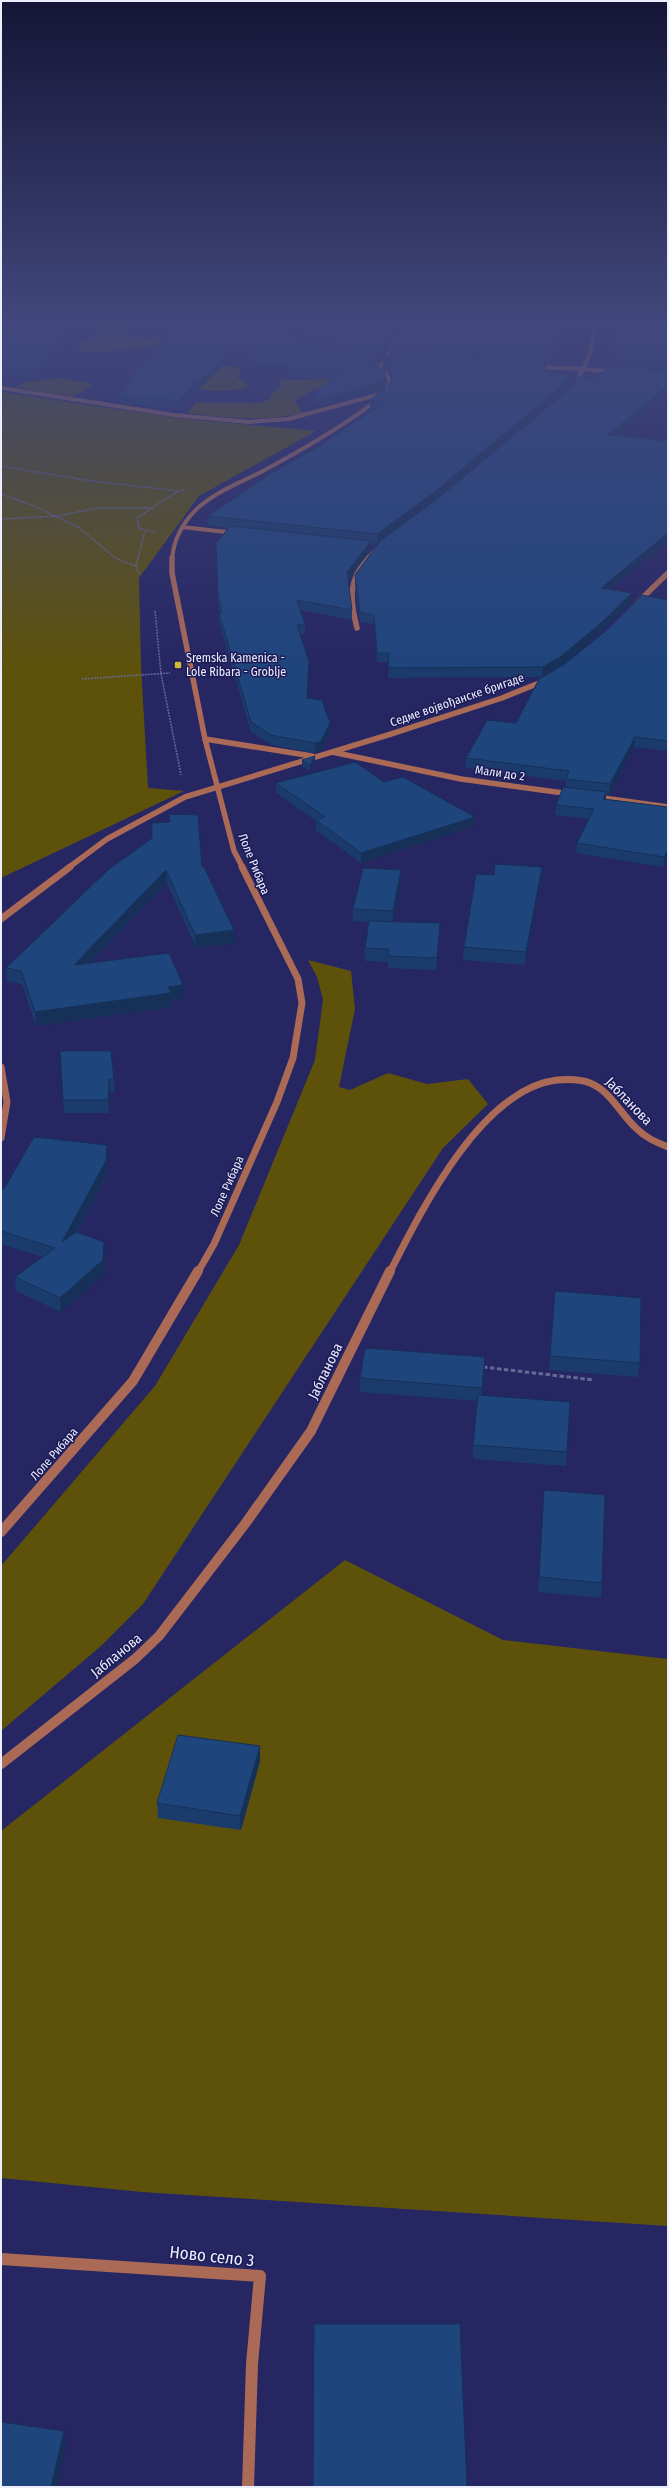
<svg xmlns="http://www.w3.org/2000/svg" width="669" height="2488" font-family="'Fira Sans Condensed',sans-serif">
  <style>
    .green { fill: #5e520b }
    .lines { fill: none; stroke-linecap: round; stroke-linejoin: round }
    .path-far1 { stroke: #676896; stroke-width: 1.5; stroke-dasharray: 2 1; stroke-linecap: butt }
    .path { stroke: #676896; stroke-width: 3; stroke-dasharray: 4.5 2.5; stroke-linecap: butt }
    .service { stroke: #ab6a56; stroke-width: 4 }
    .minor-far4 { stroke: #ab6a56; stroke-width: 4 }
    .minor-far3 { stroke: #ab6a56; stroke-width: 5.5 }
    .minor-far2 { stroke: #ab6a56; stroke-width: 7 }
    .minor-far1 { stroke: #ab6a56; stroke-width: 10 }
    .minor { stroke: #ab6a56; stroke-width: 12 }
    .tertiary-far3 { stroke: #ab6a56; stroke-width: 4 }
    .tertiary-far2 { stroke: #ab6a56; stroke-width: 5.5 }
    .tertiary-far1 { stroke: #ab6a56; stroke-width: 7 }
    .tertiary { stroke: #ab6a56; stroke-width: 10 }
    .wall { fill: #1b3b6c }
    .shaded-wall { fill: #163058 }
    .building { fill: #1f457d; stroke: #163058 }
    .poi-dot { fill: #d0b837; stroke: #1d1b57; stroke-width: 1.5 }
    .labels { text-anchor: middle; stroke-width: 3; stroke-linejoin: round; paint-order: stroke }
    .far-poi-label { font-size: 12px; fill: #eceefe; stroke: #1d1b57; text-anchor: start }
    .far-street-label { font-size: 12px; fill: #eceefe; stroke: #1d1b57 }
    .street-label { font-size: 14px; fill: #eceefe; stroke: #1d1b57 }
    .near-street-label { font-size: 17px; fill: #eceefe; stroke: #1d1b57 }
  </style>
  <rect width="100%" height="100%" fill="#262663"/>
  <path class="green" d="M91,321l40,1 -1,13 4,3 62,1 9,26 33,2 3,5 -4,5 10,7v4c-38,8 -75,-4 -113,-13l3,-6 9,-4 23,-17 -87,4 -5,-10 15,-3 3,-12 -4,-3z
    M58,378l36,6 -22,13 -57,-10 8,-4z
    M328,379l7,4 -2,3 -19,3 -20,12 9,12c-41,9 -74,5 -115,0l8,-10h60l13,-3 5,-9 6,-4 1,-7z
    M1,392l176,26 139,13 -117,65 -60,82 2,87 7,123 36,3 -183,87z
    M308,960l43,11 4,38 -16,78 11,3 38,-17 39,11 41,-5 20,25 -45,44 -300,456 -42,42 -100,85v-165l154,-180 84,-141 76,-185 8,-60 -6,-23z
    M345,1560l158,80 165,19v567l-526,-34 -141,-14v-347z"/>
  <g class="lines">
    <path class="path-far1" d="M1,466l84,14 93,11
      M1,494l31,11 46,22 39,32 19,7
      M1,519l56,-3 41,-8h56
      M156,533l-17,-5 -2,-10 38,-25 11,-4
      M139,574l-3,-8 9,-35
      M155,611l6,63 20,101
      M82,679l88,-6"/>
    <path class="path" d="M483,1367l111,13"/>
    <path class="service" d="M584,369l29,3"/>
    <path class="minor-far4" d="M1,349l10,-14 4,-14
      M536,367l48,2
      M378,370l14,-21 13,-28
      M576,384l14,-30 6,-33
      M1,388l173,27 75,7 39,-3 97,-26
      M182,527l53,6
      M367,559l9,-10"/>
    <path class="minor-far3" d="M637,603l31,-30
      M357,628c-7,-28 -9,-48 11,-70
      M205,739l107,17
      M332,752l129,27 110,15
      M596,797l72,10
      M68,868l39,-29 78,-42 206,-63 111,-36 42,-17"/>
    <path class="minor-far2" d="M1,919l69,-52
      M1,1067l6,35 -6,36
      M390,1272c31,-61 91,-183 167,-192 11,-1 23,-1 33,3 22,9 30,31 47,46 9,9 19,13 31,18"/>
    <path class="minor-far1" d="M1,1764l134,-105 24,-23 86,-112 66,-93 79,-160"/>
    <path class="minor" d="M1,2259l259,17 -8,88 -4,123"/>
    <path class="tertiary-far3" d="M172,559c2,-21 12,-39 28,-53 19,-16 42,-24 63,-35 37,-20 91,-51 121,-77l6,-12 -3,-7 -12,-7"/>
    <path class="tertiary-far2" d="M172,558v15l33,166 29,112 9,17"/>
    <path class="tertiary-far1" d="M198,1272l16,-28 63,-142 16,-44 9,-55 -4,-24 -56,-112"/>
    <path class="tertiary" d="M1,1532l132,-151 65,-110"/>
  </g>
  <path class="wall" d="M137,321h265l-25,45 8,11v8l-3,5 -53,14 -15,-1 -1,-8 22,-18h-48l-1,-6 -29,2 -17,-24 -62,60 -58,-6 -1,-8 48,-61 -28,1z
    M405,321h188l-1,3 -20,-1 -23,41h-3l-1,8 26,3 -1,8 -6,9 -132,111 163,-125 19,-11 2,-42h-17l-1,-4h70v71l-52,44 -6,153 21,14 -31,30 -40,34 -18,10 -154,1 1,-16h-12l-3,-38 -14,-2 -5,-38v-9l25,-34 -3,2h-6v7l-23,30 4,30v10l-52,-10 5,15v9h-5l9,36 -2,28 23,35 -9,18 -6,2 -43,-8 -21,-13 -32,-110v-9h1l-2,-7 -2,-63 13,-15 -21,-3v-9l105,-66 61,-41h-4v-9l17,-13 4,-6 -1,-8 -7,-4v-8l8,-5v-7z
    M66,339l-31,40 -34,-3v-33z
    M668,600v151l-34,-4 -25,48 -3,-1v5l62,8v51l-5,9 -87,-14 1,-10 12,-24 -34,-4 1,-10 10,-18v-6l-101,-13 1,-10 50,-35 49,-59z
    M302,760l13,2 -5,9 -8,-5z
    M384,782l91,35 -1,9 -113,37 -45,-33v-9l-40,-28v-10z
    M202,867l33,76 -39,5 -29,-65 -77,80 94,35 -13,2v7l-135,19 -14,-42 -15,-3 -1,-13 102,-98z
    M542,867l-1,12 -16,86 -62,-5 1,-13 30,-72z
    M401,882l-8,40 47,1 -1,13 -3,34 -48,-2v-6l-23,-1v-13l4,-26 -16,-1v-12z
    M111,1051l4,41h-5l-1,21h-45l-1,-13z
    M107,1145l1,13 -1,17 -30,57 28,24 -1,18 -43,38 -45,-21 -1,-14 27,-20 -41,-13v-56l3,1z
    M555,1291l85,72 -2,14 -89,-7z
    M485,1371l-3,24 85,57 -1,14 -93,-7v-14l5,-44 -118,-9v-14z
    M544,1490l58,93 -1,15 -63,-6z
    M260,1746v15l-19,69 -83,-12 -1,-15z"/>
  <path class="shaded-wall" d="M9,321h3l-4,12 -7,10v-9z
    M67,321h2l-3,18 -31,40 -1,-8z
    M398,321h4l-25,45v-8z
    M570,321h2v2l-23,41 1,-8z
    M239,342l1,7 -62,60v-8z
    M546,363l-1,8 -4,9v-9z
    M287,364l-1,7 -29,2 -1,-7z
    M571,375l-1,8 -6,9 -132,111 -55,40v-9z
    M385,377v8l-3,5 -53,14v-7z
    M668,385v7l-60,51v-8z
    M668,533v9l-68,55 1,-9z
    M371,541v9l-24,31v-9z
    M632,593l-1,10 -31,30 -40,34 -18,10 1,-10z
    M309,661v9l-2,38v-10z
    M330,723v10l-9,18 -6,2v-10z
    M635,737l-1,10 -25,48 1,-11z
    M315,756v6l-5,9v-6z
    M606,792l-1,11 -2,-4z
    M475,817l-1,9 -113,37v-10z
    M668,850v8l-5,9 1,-10z
    M542,867l-1,12 -16,86 1,-13z
    M166,870l1,13 -92,95 -1,-13z
    M401,870v12l-8,41v-12z
    M234,930l1,13 -39,5 -1,-13z
    M183,985l1,13 -13,2v7l-135,19 -1,-14 133,-25z
    M109,1079l1,13 -1,21 -1,-13z
    M107,1145l1,13 -1,17 -44,81 -1,-14z
    M104,1242l1,14 -1,18 -43,38 -1,-14z
    M485,1357v14l-4,31 1,-14z
    M260,1746v15l-19,69 -1,-14z
    M64,2431l2,14 -9,42h-6z"/>
  <path class="building" d="M1,321h8l-2,4 -6,9z
    M16,321h51l-1,9 -32,41 -33,-4v-24h2l11,-15z
    M138,321h120l52,22 67,23 7,4 1,7 -3,5 -53,15 -16,-2 31,-25h-58l1,-6 -31,2 -17,-24 -61,59 -59,-6 54,-69 -34,1z
    M274,321h124l-21,37 -65,-22z
    M405,321h165l-20,35 -159,-7z
    M617,321h51v44l-53,-5z
    M387,355l159,8 -5,8 30,4 -6,8 -133,111 -55,40 -169,-18 62,-42 43,-24 72,-48 -15,-2 17,-13 5,-8 -2,-14 -7,-4z
    M609,367l59,5v13l-60,50 60,6v92l-67,55 31,5 -31,30 -41,34 -17,10 -155,1 1,-15h-12l-3,-38 -14,-3 -5,-37 25,-34 56,-41 134,-111 9,-13 16,2z
    M230,526l141,15 -24,31 5,38 -55,-10 8,25h-8l12,36 -2,37 15,2 8,23 -9,18 -6,2 -44,-8 -20,-13 -32,-109h3l-4,-17 -2,-53z
    M642,595l26,5v141l-33,-4 -25,47 -44,-5 3,-8 -103,-13 21,-38 29,3 23,-44 26,-15 42,-34z
    M315,756l-5,9 -8,-5z
    M355,762l29,20 19,-5 72,40 -114,36 -45,-33 9,-3 -49,-34z
    M563,787l43,5 -3,7 65,8v43l-4,7 -87,-14 17,-34 -38,-4z
    M169,814l29,1 4,52h2l30,63 -39,5 -29,-65 -92,95 95,-12 14,32 -15,2 3,6 -136,19 -14,-41 -15,-3 102,-98 44,-32v-15l18,-1z
    M495,864l47,3 -16,85 -62,-5 12,-73 18,1z
    M363,868l38,2 -8,41 -40,-2z
    M369,921l71,2 -3,35 -49,-2 1,-7 -24,-1z
    M60,1051h51l3,28h-5l-1,21h-45z
    M34,1137l73,8 -1,16 -44,81 14,-10 28,10 -1,18 -43,38 -45,-21 40,-29 -54,-17v-43l3,1z
    M555,1291l86,7 -1,65 -90,-7z
    M365,1348l120,9 -3,31 -122,-10z
    M478,1395l92,7 -3,50 -94,-7z
    M544,1490l61,5 -3,88 -63,-6z
    M178,1735l82,11 -20,70 -83,-13z
    M314,2324h146l7,163h-154z
    M1,2422l63,9 -13,56h-50z"/>
  <linearGradient id="sky" x2="0" y2="1"><stop stop-color="#151536"/><stop offset="0.48" stop-color="#41477c"/><stop offset="1" stop-color="#41477c" stop-opacity="0"/></linearGradient>
  <rect width="669" height="669" fill="url(#sky)"/>
  <rect class="poi-dot" x="174" y="661" width="8" height="8" rx="2"/>
  <g class="labels">
    <g class="far-poi-label">
      <text x="186" y="662">Sremska Kamenica -<tspan x="186" dy="14">Lole Ribara - Groblje</tspan></text>
    </g>
    <g class="far-street-label">
      <text transform="translate(457 700) rotate(-19)" y="4">Седме војвођанске бригаде</text>
      <text transform="translate(500 773) rotate(8)" y="4">Мали до 2</text>
      <text transform="translate(254 864) rotate(68)" y="4">Лоле Рибара</text>
      <text transform="translate(227 1186) rotate(-66)" y="4">Лоле Рибара</text>
      <text transform="translate(54 1454) rotate(-49)" y="4">Лоле Рибара</text>
    </g>
    <g class="street-label">
      <text transform="translate(629 1101) rotate(46)" y="5">Јабланова</text>
      <text transform="translate(325 1371) rotate(-64)" y="5">Јабланова</text>
      <text transform="translate(116 1655) rotate(-39)" y="5">Јабланова</text>
    </g>
    <g class="near-street-label">
      <text transform="translate(212 2256) rotate(6)" y="6">Ново село 3</text>
    </g>
  </g>
  <rect width="669" height="2488" fill="none" stroke="#eceefe" stroke-width="4"/>
</svg>
